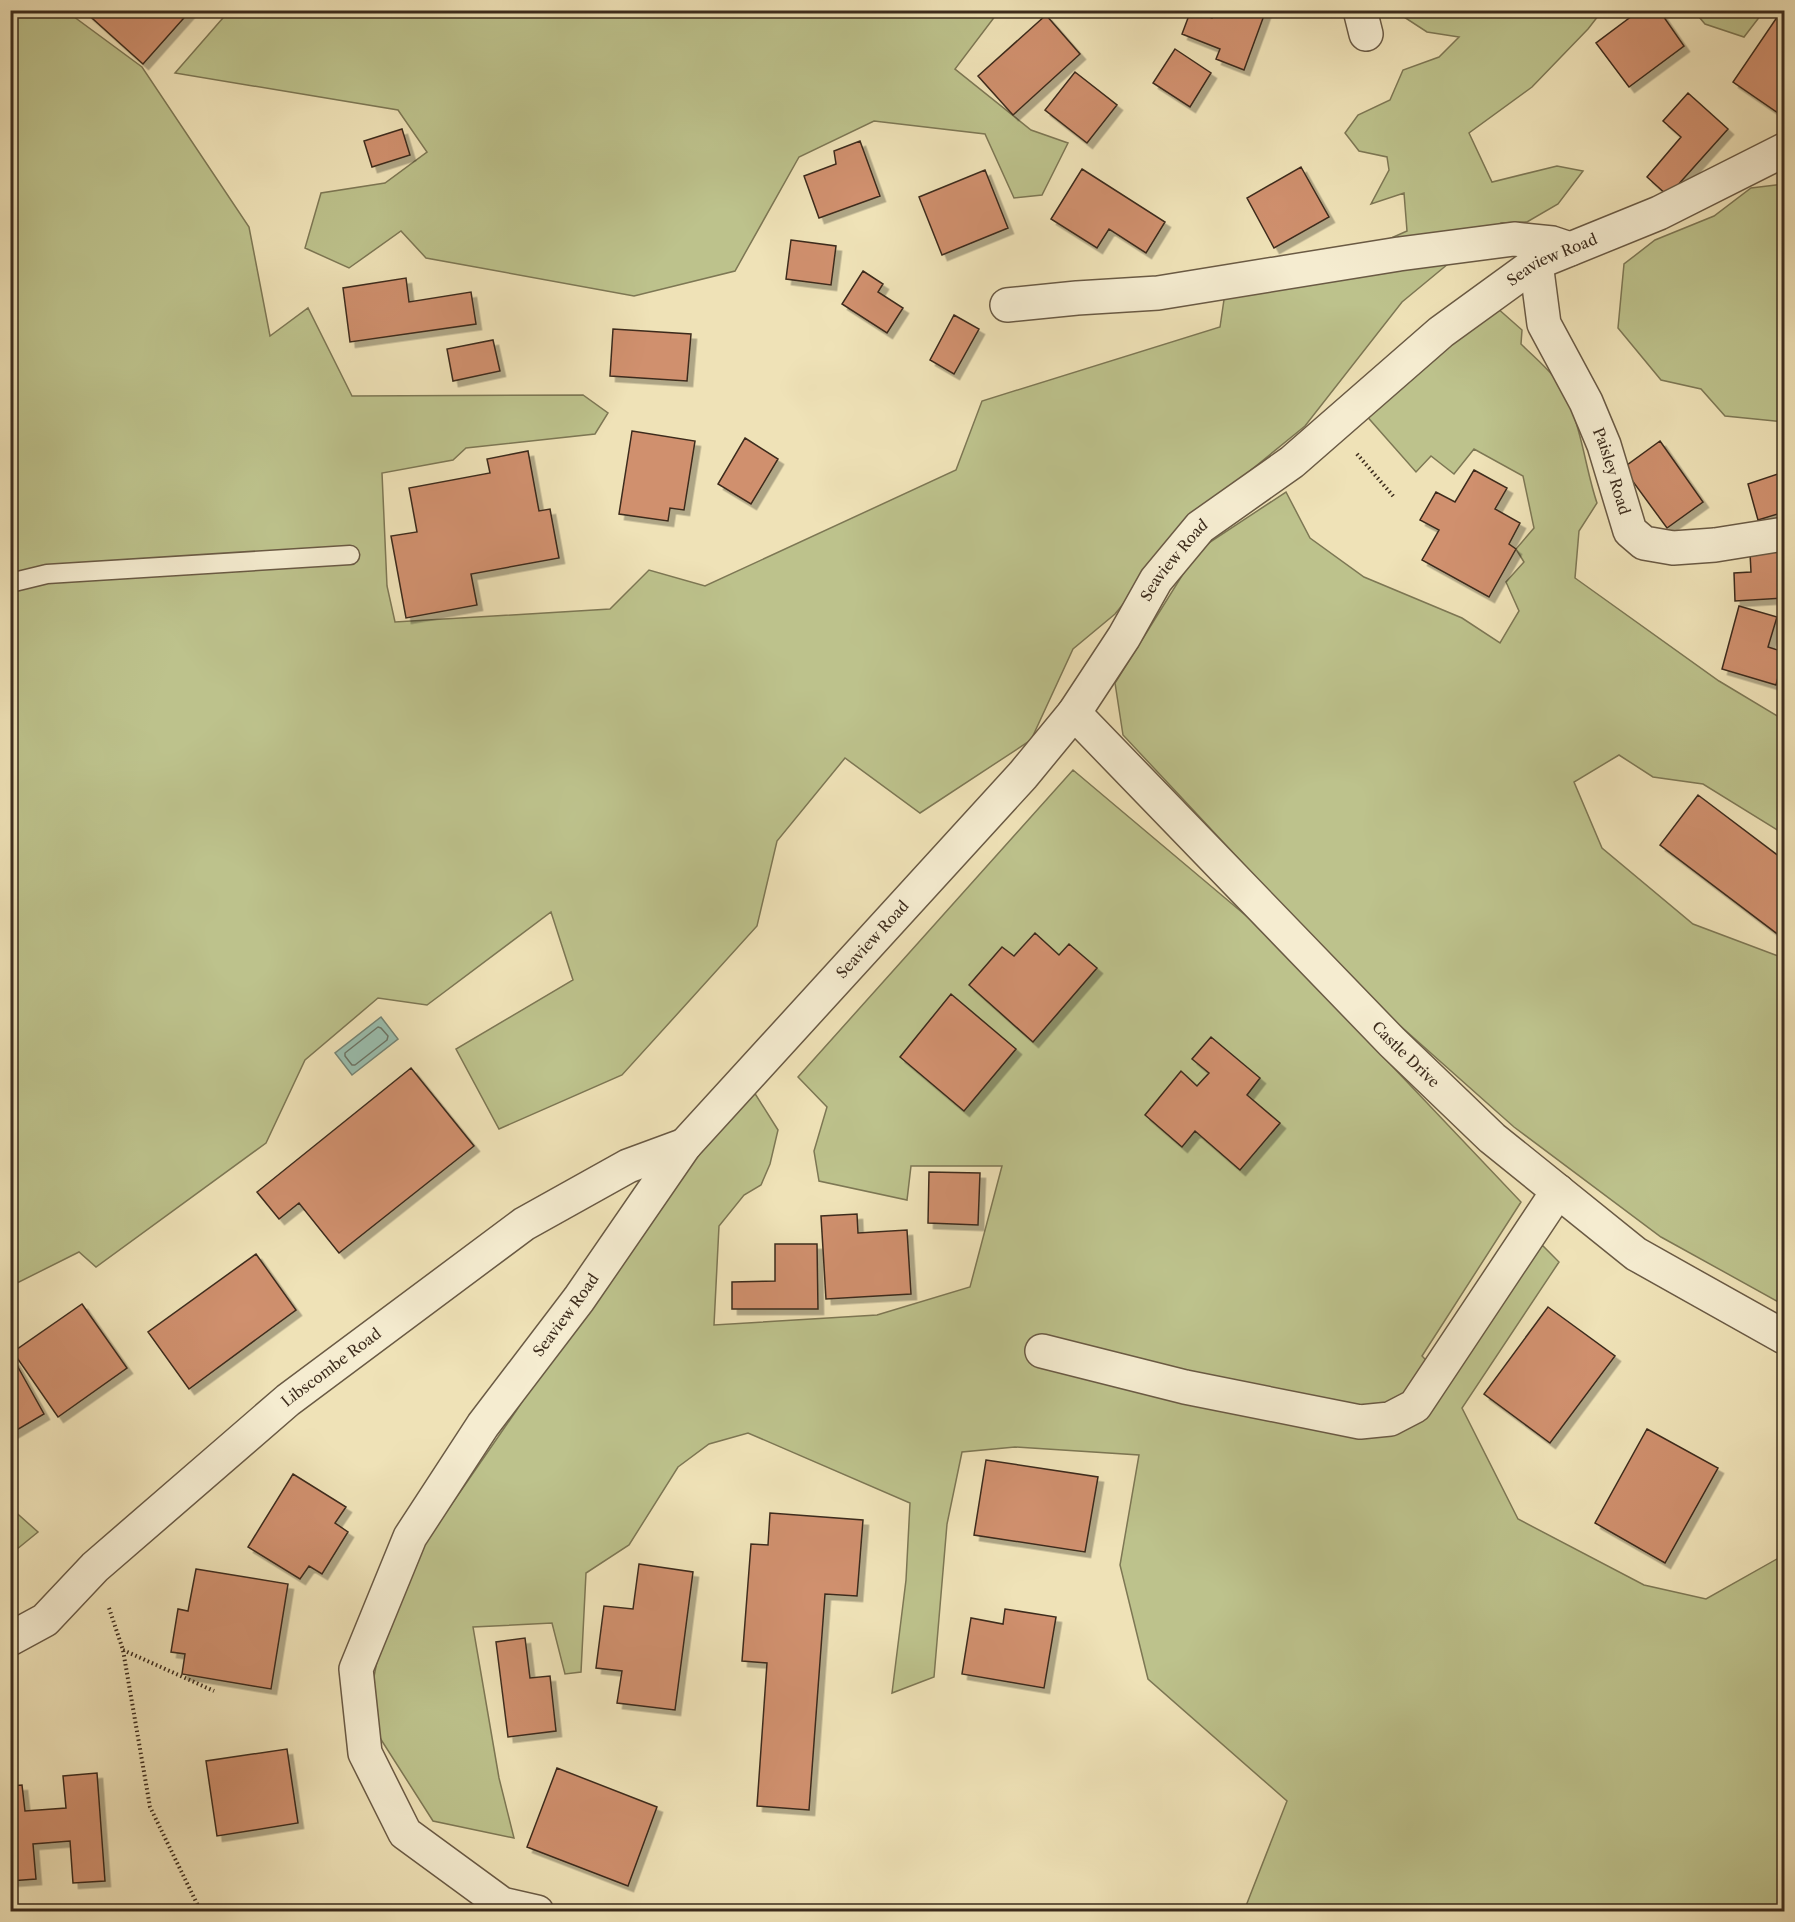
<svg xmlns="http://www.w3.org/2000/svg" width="1795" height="1922" font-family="'Libre Caslon Text',serif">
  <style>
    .green { fill: #bdc28c; stroke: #7d7754; stroke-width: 1.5 }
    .water { fill: #9abeae; stroke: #758474; stroke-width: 1.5 }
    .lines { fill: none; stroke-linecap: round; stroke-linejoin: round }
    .shore { stroke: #6c7566; stroke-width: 1.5 }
    .building { fill: #d0906e; stroke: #3d2c1d; stroke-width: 1.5; filter: url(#shadow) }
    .lane-casing { stroke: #6a5a44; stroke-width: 21 }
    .street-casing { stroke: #6a5a44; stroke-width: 36 }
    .path { stroke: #3d2c1d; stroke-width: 4; stroke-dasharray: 1.5 3; stroke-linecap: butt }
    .lane { stroke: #f5ecd0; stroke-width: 18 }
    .street { stroke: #f5ecd0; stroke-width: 33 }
    .labels { text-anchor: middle; stroke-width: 5; stroke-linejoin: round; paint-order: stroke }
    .street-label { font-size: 15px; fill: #3d2c1d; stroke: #f5ecd0 }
  </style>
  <defs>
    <filter id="shadow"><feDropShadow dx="5.5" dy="5.5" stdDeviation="0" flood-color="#0004"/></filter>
  </defs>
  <rect width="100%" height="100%" fill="#efe2b7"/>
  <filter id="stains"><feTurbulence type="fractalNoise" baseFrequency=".00333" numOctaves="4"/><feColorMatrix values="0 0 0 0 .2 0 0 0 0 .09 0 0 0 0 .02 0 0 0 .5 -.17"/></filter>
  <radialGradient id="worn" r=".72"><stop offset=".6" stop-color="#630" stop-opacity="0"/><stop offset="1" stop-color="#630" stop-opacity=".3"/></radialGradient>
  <path class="green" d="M11,11h55l76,56 107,160 21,109 38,-28 44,88 231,-1 25,18 -13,21 -129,14 -13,12 -71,13 5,113 8,36 215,-13 39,-39 56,16 251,-116 26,-69 238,-74 6,-41 73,-7 108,-48 -3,-38 -33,11 18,-34 -2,-13 -28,-6 -14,-18 13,-18 32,-15 13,-30 36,-13 20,-20 -32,-5 -26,-17 -14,-4h215l-14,18 -56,58 -63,46 23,49 65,-16 26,5 -25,33 -31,18 -26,1 -47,36 -52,43 -97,124 -109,89 -81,99 -42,35 -42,91 -111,73 -75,-55 -68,83 -20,85 -135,149 -123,54 -43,-80 117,-69 -22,-68 -124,93 -49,-7 -73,62 -39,83 -170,124 -17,-15 -68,34z
    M229,11h770l-44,58 76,61 37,13 -26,52 -28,3 -29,-64 -111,-13 -75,36 -64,114 -101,25 -208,-38 -25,-27 -52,37 -44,-20 16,-55 64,-10 42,-31 -29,-42 -223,-37z
    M1694,11h70l-20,26 -39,-13z
    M1784,184v238l-59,-6 -24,-27 -40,-9 -43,-52 6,-64 31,-24 59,-24 37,-28z
    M1496,307l26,23 -1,14c11,11 23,21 33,33 27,35 29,85 43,126l-18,28 -4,47 144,103 65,39v114l-81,-50 -50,-7 -34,-22 -45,27 28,66 91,76 85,32 6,1v348l-123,-68 -147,-110 -144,-128 -247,-264 -8,-52 83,-133 88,-58 24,46 54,39 98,41 38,25 19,-32 -13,-29 18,-20 -8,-13 18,-21 -11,-52 -49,-27 -20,25 -23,-18 -15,16 -52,-59z
    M1073,770l190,160 258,272 -99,154 27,28 93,-139 17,17 -97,146 56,111 126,66 62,14 78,-44v356h-540l43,-110 -139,-122 -28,-114 19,-110 -124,-8 -53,5 -15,72 -13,153 -42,16 14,-113 4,-77 -162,-70 -39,11 -31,23 -49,78 -43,28 -5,99 -16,2 -13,-51 -79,4 26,151 15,60 -81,-17 -67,-105 25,-124 125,-181 157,-242 76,-85 29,46 -8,34 -9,21 -17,10 -25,31 -5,99 163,-10 93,-28 32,-121h-91l-4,34 -88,-19 -5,-30 13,-44 -29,-30z
    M11,1508l27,24 -27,22z"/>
  <path class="water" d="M381,1017l17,22 -46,36 -17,-22z"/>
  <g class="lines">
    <path class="shore" d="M378,1027l3,1 7,8 -1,4 -32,25h-3l-7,-9v-3z"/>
  </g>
  <path class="building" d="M83,10h108l-48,54z
    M1191,10l21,8 3,-8h51l-22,60 -28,-11 4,-10 -38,-15z
    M1640,10h19l25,36 -55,41 -33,-44z
    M1782,10h2v100l-3,5 -48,-33z
    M1046,15l34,39 -67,61 -35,-39z
    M1175,49l36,24 -21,34 -37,-24z
    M1075,72l42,33 -30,38 -42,-33z
    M1688,93l40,36 -60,67 -21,-19 34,-40 -18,-16z
    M402,129l8,26 -38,12 -8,-26z
    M860,141l20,55 -61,22 -15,-42 32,-12 -2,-13z
    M1301,167l28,50 -55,31 -27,-50z
    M1082,169l83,53 -19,31 -37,-24 -12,19 -46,-29z
    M985,170l23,58 -66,27 -23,-58z
    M791,240l45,6 -5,39 -45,-6z
    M863,271l20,13 -5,8 25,16 -16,25 -45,-29z
    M406,278l3,24 62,-10 5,32 -126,18 -7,-54z
    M954,315l25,14 -25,45 -24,-14z
    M613,329l78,5 -4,47 -77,-5z
    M493,340l7,31 -47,10 -6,-32z
    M632,431l63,10 -11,69 -14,-2 -2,13 -49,-7z
    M745,438l33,21 -27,45 -33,-20z
    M1660,441l43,61 -36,26 -44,-60z
    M528,451l11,60 11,-2 9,49 -88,16 6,31 -71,13 -15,-82 26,-4 -8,-44 81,-15 -3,-14z
    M1474,470l33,18 -12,21 25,14 -11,21 7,5 -27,48 -67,-37 17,-30 -19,-10 16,-28 19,10z
    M1784,472v40l-26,8 -10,-36z
    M1784,551v47l-49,3 -1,-28 17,-1 -1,-19z
    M1739,606l38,11 -9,30 16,5v2l-8,31 -54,-16z
    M1698,795l86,65v79l-124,-94z
    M1035,933l24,22 10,-11 28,24 -64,74 -64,-57 33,-38 12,9z
    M951,994l65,55 -52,62 -64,-54z
    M1211,1037l49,41 -13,17 33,28 -40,47 -45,-39 -13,16 -37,-32 36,-44 16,15 12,-13 -17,-14z
    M411,1068l63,78 -135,107 -40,-50 -20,16 -22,-27z
    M929,1172l51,1 -2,52 -50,-2z
    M857,1214l1,19 49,-3 4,64 -85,5 -5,-83z
    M775,1244h42l1,65h-86v-27l43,-1z
    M256,1254l40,56 -107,79 -41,-57z
    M82,1304l45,64 -69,49 -45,-65z
    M1548,1307l67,49 -65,87 -66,-49z
    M14,1360l30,54 -34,20v-73z
    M1647,1429l71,39 -53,95 -70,-40z
    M986,1460l112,17 -13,75 -111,-17z
    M293,1474l53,33 -11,16 13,9 -26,42 -13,-8 -9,13 -52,-32z
    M770,1513l93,7 -6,76 -32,-2 -16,216 -52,-4 10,-143 -25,-2 9,-117 17,1z
    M639,1564l54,8 -18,138 -58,-7 5,-32 -26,-3 8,-62 29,3z
    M196,1569l92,15 -17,105 -89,-15 3,-20 -14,-2 7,-43 10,2z
    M1005,1609l51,8 -12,71 -82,-14 9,-56 32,6z
    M525,1638l5,40 20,-2 6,55 -48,6 -12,-95z
    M287,1749l11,74 -81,13 -11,-75z
    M557,1768l100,39 -29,79 -101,-39z
    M97,1773l8,108 -32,2 -3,-42 -37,3 3,35 -26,2v-95l12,-1 3,26 41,-3 -3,-32z"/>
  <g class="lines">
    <g class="lane-casing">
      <path id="lane" d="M10,583l37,-9 303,-19"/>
    </g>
    <g class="street-casing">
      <g id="street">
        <path d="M1360,10l6,24"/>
        <path id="s1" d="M1536,263l8,61 42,78 18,43 26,86 14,12 29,5 42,-3 69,-11"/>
        <path d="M1007,305l70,-7 81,-5 241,-39 115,-15 38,4 18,6"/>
        <path id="s2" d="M1074,713l318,329 100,96 144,116 148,83"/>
        <path d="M1042,1351l143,36 175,35 30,-3 25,-13 143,-215"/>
        <path id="s3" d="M10,1639l35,-19 50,-53 193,-167 236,-176 104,-58 57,-21"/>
        <path id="s4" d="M537,1912l-35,-8 -97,-71 -40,-80 -9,-84 54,-132 73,-112 96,-126 106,-154 338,-370 51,-62 50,-76 32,-57 44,-53 92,-65 149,-130 95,-69 123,-50 125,-63"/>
      </g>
    </g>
    <path class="path" d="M1357,454l37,43
      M109,1608l14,42 27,157 51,105
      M123,1650l91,41"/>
    <use href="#lane" class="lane"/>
    <use href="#street" class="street"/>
  </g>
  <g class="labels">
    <g class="street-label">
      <text dy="5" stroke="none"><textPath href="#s4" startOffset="2202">Seaview Road</textPath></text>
      <text dy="5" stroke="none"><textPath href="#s1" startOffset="224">Paisley Road</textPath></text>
      <text dy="5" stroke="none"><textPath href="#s4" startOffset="1716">Seaview Road</textPath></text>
      <text dy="5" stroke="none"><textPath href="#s4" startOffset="1230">Seaview Road</textPath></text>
      <text dy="5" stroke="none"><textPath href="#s2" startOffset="476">Castle Drive</textPath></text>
      <text dy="5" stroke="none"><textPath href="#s4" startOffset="744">Seaview Road</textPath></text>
      <text dy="5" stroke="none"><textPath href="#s3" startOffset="422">Libscombe Road</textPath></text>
    </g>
  </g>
  <rect width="1795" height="1922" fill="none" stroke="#efe2b7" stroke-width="36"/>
  <rect x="12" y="12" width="1771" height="1898" fill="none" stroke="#3d2c1d" stroke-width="3"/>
  <rect x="18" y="18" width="1759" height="1886" fill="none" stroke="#3d2c1d" stroke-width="1.5"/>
  <rect width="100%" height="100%" filter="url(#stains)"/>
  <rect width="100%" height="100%" fill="url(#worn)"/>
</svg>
